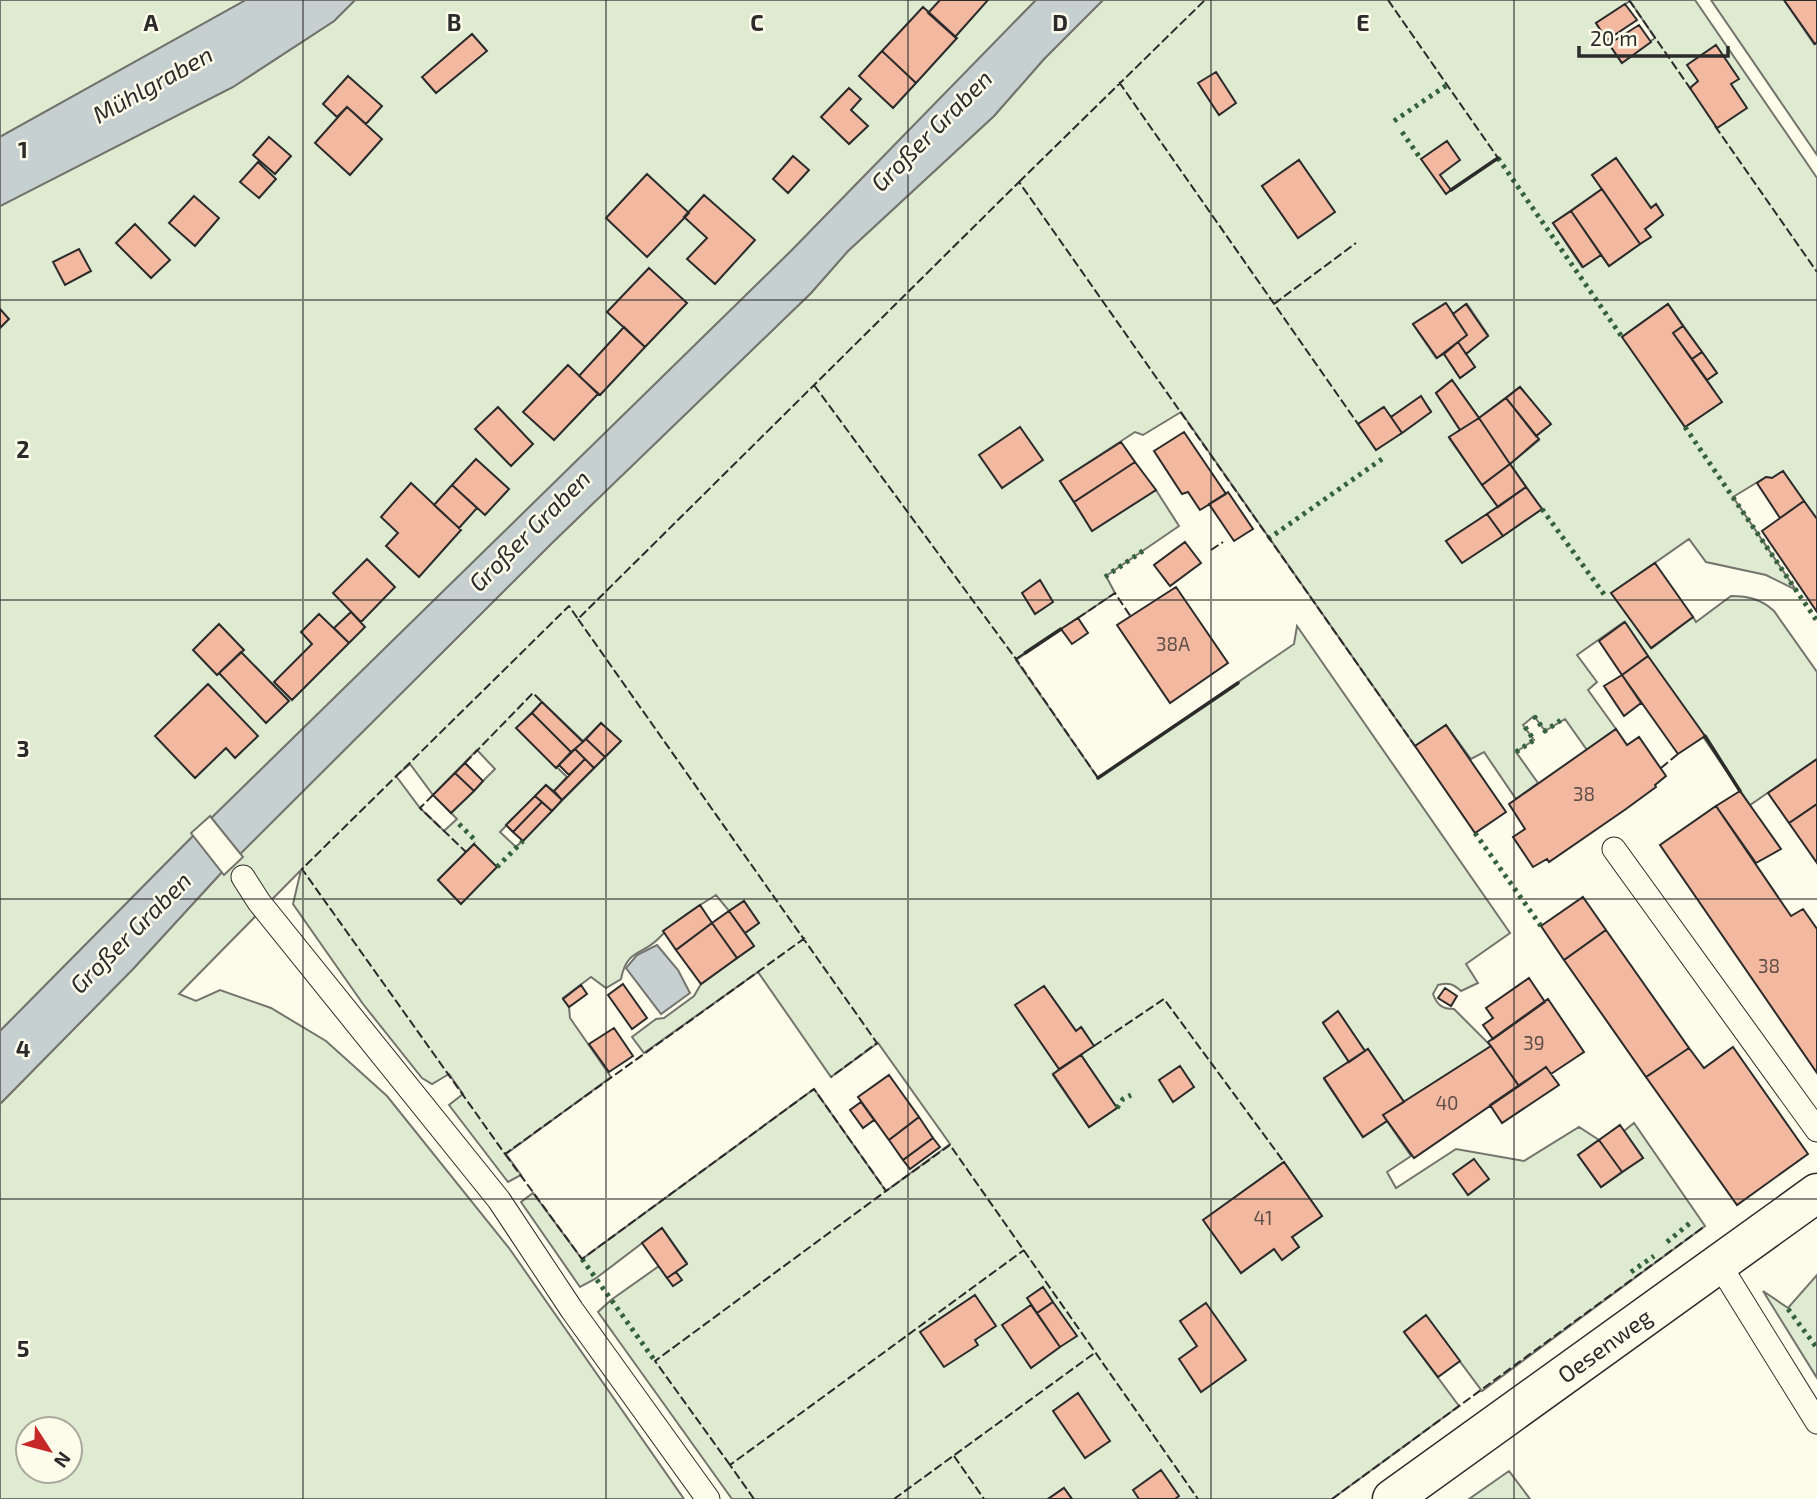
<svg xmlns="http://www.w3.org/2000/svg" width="1817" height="1499" font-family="'Exo 2',sans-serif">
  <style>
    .green { fill: #deebd1; stroke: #74746e; stroke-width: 2; fill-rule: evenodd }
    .water { fill: #c7d0d0; stroke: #74746e; stroke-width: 2 }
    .pier { fill: #fdfbea; stroke: #74746e; stroke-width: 2 }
    .building { fill: #f2b8a0; stroke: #2b2b2b; stroke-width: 2 }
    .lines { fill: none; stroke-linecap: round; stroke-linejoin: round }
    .lane-casing { stroke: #2b2b2b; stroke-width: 25 }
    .street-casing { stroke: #2b2b2b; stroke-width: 41 }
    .lane { stroke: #fdfbea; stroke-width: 23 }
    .street { stroke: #fdfbea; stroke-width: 38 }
    .hedge { stroke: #34623c; stroke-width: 5; stroke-dasharray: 3.5 5; stroke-linecap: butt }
    .fence { stroke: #2b2b2b; stroke-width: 2; stroke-dasharray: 9 3.5; stroke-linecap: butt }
    .wall { stroke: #2b2b2b; stroke-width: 3.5 }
    .grid { fill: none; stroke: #2b2b2b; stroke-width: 2; stroke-opacity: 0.55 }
    .labels { text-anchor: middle; stroke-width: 5; stroke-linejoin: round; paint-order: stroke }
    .number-label { font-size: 19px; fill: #5d4e48 }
    .street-label { font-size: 23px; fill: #2b2b2b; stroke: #fdfbea }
    .water-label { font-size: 24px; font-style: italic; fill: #2b2b2b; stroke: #fdfbea }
    .grid-label { font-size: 23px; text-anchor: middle; font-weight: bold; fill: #2b2b2b; stroke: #fdfbea; stroke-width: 5; stroke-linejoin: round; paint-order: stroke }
  </style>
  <rect width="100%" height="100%" fill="#fdfbea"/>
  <path class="green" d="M0,0h246l-246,137z
    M355,0h681l-245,251 -598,585 -193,195v-825l233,-119 101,-66z
    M1103,0h592l122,178v342l-34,-49 -11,7 -6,-1 -33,20 63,93 -30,-15 -60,-13 -17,-23 -77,54 40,55 41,-31 3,5 35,-26c17,0 30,3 43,15l43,61v87l-67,46 -126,-183 -47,33 20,27 -9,8 28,39 -29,21 -22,-31 -20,12 -11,-15 -11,9 11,15 -18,12 22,31 -22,16 -32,-47 -13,7 -25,-34 -31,21 -234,-334 -38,23 -8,-3 -75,49 32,49 64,-40 23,36 -73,50 9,17 -99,67 82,118 196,-134 3,-18 213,307 -44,31 12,19 -17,8c-8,-7 -12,-9 -23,-6l-5,9c4,11 9,15 21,15l37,37 -87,56 -36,-53 -3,2 -27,-39 -15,10 26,40 -25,17 39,58 24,-16 24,35 -24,16 9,16 60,-39 68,12 55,-34 20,13 -21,15 23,32 42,-29 -19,-27 10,-8 71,103 -223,165 -56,-75 -22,16 55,74 -127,93h-260l-8,-11 -16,11h-316l-134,-187 13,-12 48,-34 14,20 8,-6 -5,-8 11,-9 -25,-35 -67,51 -15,8 -59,-85 12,-9 49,66 232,-170 72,102 64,-47 -72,-101 -47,34 -73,-105 -114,81 -12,-16 24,-18 8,-1 30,-22 7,-12 53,-38 -9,-13 14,-10 -15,-22 -15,10 -13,-16c-21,13 -41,26 -58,44 -17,17 -31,10 -37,40l-15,9 -15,-11 -28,21 6,9 1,11 41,59 -105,77 15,21 -13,7 -59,-77 14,-11 -14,-20 -17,10 -10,-6 -59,-74 -70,-100 8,-34 -122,124 17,7 24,-11 51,18 55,33 61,55 122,152 175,251h-684v-395l133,-135 89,-97 330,-329 259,-250 37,-42 146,-135 50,-57zM1630,1l25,37 -34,24 -25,-39zM1616,158l35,50 5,-4 7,11 -18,14 5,8 -41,29 -8,-11 -19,12 -29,-44 49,-34 -10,-14zM1299,160l35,51 -36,26 -36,-51zM1445,303l8,11 14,-10 21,31 -22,19 9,13 -15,11 -16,-24 -8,4 -23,-34zM1668,304l49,69 -10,7 14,22 -36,25 -62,-91zM1452,380l27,38 41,-31 30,37 -14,12 3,4 -29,24 32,45 -80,54 -16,-22 52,-34 -49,-69 11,-8 -24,-37zM1421,397l10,14 -55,39 -18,-26 25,-17 8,10zM542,702l41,39 18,-18 19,19 -104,105 -16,-15 46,-47 8,6 13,-14 -50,-49zM477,750l18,19 -44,44 6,6 -13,12 -24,-23 -24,-32 14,-12 23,31zM474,844l-14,59 -22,-23zM1044,986l32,45 6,-3 11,17 -12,10 36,53 -28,19 -36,-52 6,-6 -43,-63zM1284,1162l38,54 -30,21 7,10 -17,12 -8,-10 -33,24 -37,-53zM28,1429h42v42h-42z
    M1711,0h73l30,44 3,-2v113z
    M1817,1275v103l-54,-87 25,17z
    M1509,1471l21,28h-61z"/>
  <path class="water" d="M246,0h109l-21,21 -101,66 -233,119v-69z
    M1036,0h67l-59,59 -50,57 -146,135 -37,42 -259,250 -330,329 -89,97 -133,135v-73l193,-195 598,-585z
    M657,945l21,25 12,23 -29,21 -35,-46 11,-13z"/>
  <path class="pier" d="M210,816l33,41 -19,18 -33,-42z"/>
  <path class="building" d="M940,0h48l-33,37 -27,-24z
    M1784,0h33v42l-2,2z
    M1625,4l12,16 -30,20 -11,-17z
    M923,7l34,31 -41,45 -34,-32z
    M1639,25l12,17 -29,21 -13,-19z
    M472,34l15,17 -51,42 -14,-16z
    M1716,45l23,34 -8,5 16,24 -30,20 -27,-40 8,-7 -11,-16z
    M882,51l34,32 -23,25 -34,-32z
    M1216,72l20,31 -17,12 -21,-32z
    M348,76l34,30 -16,18 -19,-17 -10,10 -14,-13z
    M849,88l12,11 -10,11 17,16 -19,18 -28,-27z
    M347,107l35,32 -32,36 -35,-32z
    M269,137l22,19 -16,18 -22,-19z
    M1447,141l13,19 -20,15 11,15 -5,4 -25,-35z
    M793,156l16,14 -21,23 -15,-14z
    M1616,158l35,50 5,-4 7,11 -18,14 6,8 -11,7 -48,-69z
    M1299,160l36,52 -37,26 -36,-52z
    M258,162l18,17 -17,19 -19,-16z
    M647,174l42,39 -42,44 -41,-39z
    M1602,189l38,55 -31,22 -38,-55z
    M704,195l51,45 -40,44 -28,-25 20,-21 -23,-21z
    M194,196l25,22 -24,28 -26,-23z
    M1571,211l30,44 -18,12 -30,-44z
    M135,224l35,36 -19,18 -35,-35z
    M79,249l12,22 -26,14 -12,-23z
    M649,268l38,35 -42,44 -38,-35z
    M1446,303l21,32 -30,23 -24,-34z
    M1466,304l22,32 -22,18 -8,-12 9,-7 -14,-21z
    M1668,304l15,22 -10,7 49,69 -37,25 -63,-90z
    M0,309l9,10 -9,9z
    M1683,326l19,26 -10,7 -19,-26z
    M624,327l21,20 -45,48 -21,-19z
    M1458,342l17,25 -15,11 -16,-24z
    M1702,352l15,21 -10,7 -15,-21z
    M568,365l30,29 -44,46 -31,-28z
    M1452,380l27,38 -19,12 -24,-37z
    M1520,387l31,37 -15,12 -30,-38z
    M1421,396l10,16 -29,21 -11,-16z
    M1506,398l33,41 -29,25 -31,-46z
    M498,407l35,37 -22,22 -36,-37z
    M1384,407l18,26 -26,17 -18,-26z
    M1479,418l31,46 -28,21 -33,-48z
    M1020,427l23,33 -41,28 -23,-33z
    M1184,432l42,62 -26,16 -12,-18 -6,2 -28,-43z
    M1121,442l14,20 -61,40 -14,-21z
    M476,459l33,30 -24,26 -33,-30z
    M1135,462l21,28 -64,41 -18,-29z
    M1510,464l16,23 -28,20 -16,-22z
    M1783,471l21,30 -24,17 -23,-35 9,-6 6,1z
    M411,483l50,47 -42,47 -33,-31 12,-13 -17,-16z
    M452,485l25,23 -18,20 -25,-23z
    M1526,487l16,22 -39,27 -16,-22z
    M1228,492l25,37 -19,12 -25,-37z
    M1804,501l13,18v93l-55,-81z
    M1487,514l16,22 -41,27 -16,-22z
    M1185,542l16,21 -31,23 -16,-21z
    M367,559l28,28 -34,35 -28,-29z
    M1655,563l38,54 -42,31 -40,-55z
    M1040,580l13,22 -18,12 -13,-21z
    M1176,587l52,76 -58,40 -53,-78z
    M351,612l14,15 -16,16 -15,-15z
    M319,614l30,29 -57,57 -18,-18 38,-38 -11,-12z
    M1078,618l10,15 -16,11 -11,-15z
    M1625,622l23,34 -26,19 -23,-34z
    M219,624l25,26 -27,25 -24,-25z
    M241,652l48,49 -23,22 -47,-50z
    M1648,656l57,80 -27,18 -56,-79z
    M1622,675l19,28 -17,13 -20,-30z
    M208,684l50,52 -23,22 -9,-10 -31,30 -40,-42z
    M542,702l41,40 -12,10 -39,-39z
    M532,713l39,39 -15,16 -40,-40z
    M601,723l20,18 -16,16 -19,-18z
    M1446,725l60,87 -31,21 -60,-87z
    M1616,729l11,16 12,-8 27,39 -11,9 1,2 -30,22 -77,53 -2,-3 -14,8 -20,-30 12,-8 -16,-25z
    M586,739l19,18 -11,11 -19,-19z
    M575,749l10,10 -16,16 -10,-10z
    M585,759l9,9 -32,32 -8,-9z
    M1817,759v45l-28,19 -21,-30z
    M465,763l18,18 -9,10 -19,-18z
    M455,773l19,18 -23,22 -18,-18z
    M546,785l16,15 -10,11 -17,-15z
    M1740,791l41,58 -25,14 -40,-57z
    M535,796l7,6 -29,30 -7,-7z
    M542,802l10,9 -29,30 -10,-9z
    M1817,804v59l-28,-40z
    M1716,806l75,110 12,-7 14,20v144l-157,-228z
    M474,844l23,23 -36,37 -23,-24z
    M1583,897l23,33 -42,30 -23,-34z
    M744,901l15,22 -14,10 -16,-22z
    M700,905l12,18 -36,27 -13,-19z
    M729,911l25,35 -17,12 -25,-35z
    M712,923l25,35 -36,26 -25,-34z
    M1606,930l83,118 -43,29 -82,-117z
    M1529,978l16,24 -52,37 -10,-14 10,-7 -7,-10z
    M623,984l24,34 -15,11 -24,-34z
    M581,985l6,9 -18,13 -6,-8z
    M1044,986l32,45 5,-4 13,19 -35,23 -44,-64z
    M1445,988l12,8 -6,10 -13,-8z
    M1548,999l36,53 -33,22 -5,-7 -27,19 -31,-44z
    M1338,1011l27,40 -16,11 -26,-39z
    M614,1028l19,28 -24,16 -20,-28z
    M1491,1046l28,40 -105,72 -31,-43z
    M1733,1047l75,107 -71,51 -91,-128 43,-29 15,20z
    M1368,1049l36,53 -21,13 4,6 -24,16 -39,-59z
    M1081,1055l36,53 -28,19 -36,-53z
    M1180,1066l14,21 -21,15 -14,-22z
    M1546,1067l13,18 -57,38 -12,-18z
    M889,1075l30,42 -30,23 -31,-43z
    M861,1102l13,18 -11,8 -13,-18z
    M919,1117l14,21 -30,22 -14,-20z
    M1620,1125l23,33 -21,14 -23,-32z
    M933,1138l7,9 -30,22 -7,-9z
    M1599,1140l23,32 -21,15 -23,-32z
    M1474,1159l15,20 -21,16 -15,-21z
    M1284,1162l38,54 -30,21 7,10 -17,13 -8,-11 -33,24 -38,-53z
    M662,1228l25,36 -20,14 -25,-35z
    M676,1272l6,8 -9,6 -6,-8z
    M1043,1287l10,15 -16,11 -10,-15z
    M975,1295l21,31 -21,14 3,5 -34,22 -24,-35z
    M1053,1302l24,34 -17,11 -23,-34z
    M1206,1303l40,57 -45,32 -22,-33 18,-13 -17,-25z
    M1031,1305l29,42 -29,21 -29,-43z
    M1426,1315l34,46 -22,16 -34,-45z
    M1078,1393l32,48 -25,17 -32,-47z
    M1161,1470l18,26 -4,3h-36l-6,-9z
    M1064,1488l8,11h-24z"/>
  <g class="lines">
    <g class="lane-casing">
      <path id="lane" d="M1614,849l203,281
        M243,877l16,25 240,298 73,110 136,189
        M1719,1264l98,158"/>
    </g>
    <g class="street-casing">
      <path id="street" d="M1392,1499l425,-306"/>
    </g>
    <use href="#lane" class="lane"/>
    <use href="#street" class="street"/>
    <path class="hedge" d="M1394,121l53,-36
      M1402,132l19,27
      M1498,158l124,179
      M1685,427l132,194
      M1542,509l64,88
      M1268,539l114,-80
      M1105,577l42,-29
      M1534,716l11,15 19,-13
      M1516,752l18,-12 -11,-16
      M459,824l16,16
      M1475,833l66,93
      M497,867l26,-26
      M1117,1108l6,-9 8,-4
      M1667,1242l23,-19
      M582,1259l73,102
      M1631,1272l23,-16
      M1788,1309l29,39"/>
    <path class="fence" d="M1388,0l110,158
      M1629,0l63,91
      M1119,82l239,342
      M1715,126l102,146
      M1019,182l186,-182
      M1274,304l82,-61
      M814,385l202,274 82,119
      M1211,550l12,-8
      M1078,618l37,-25 16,24
      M578,619l299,424 -46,34
      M1016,659l9,-6
      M465,763l68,-70 9,9
      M1661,768l17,-14
      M433,795l-13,13 46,44
      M805,938l-300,216 -203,-285 267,-263 9,13 441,-437 396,564
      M1094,1046l70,-47 120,163
      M505,1154l77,105 232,-170 72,102 64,-46 248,354
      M954,1456l30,43
      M730,1465l-75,-104 231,-170
      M754,1499l-24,-34 294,-215
      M894,1499l202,-147
      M1332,1499l373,-273"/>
    <path class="wall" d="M1451,190l47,-32
      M1025,653l36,-24
      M1705,736l35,55
      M1098,778l140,-95"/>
  </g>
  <path class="grid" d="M303,0v1499M606,0v1499M908,0v1499M1211,0v1499M1514,0v1499M0,300h1817M0,600h1817M0,899h1817M0,1199h1817"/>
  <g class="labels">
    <g class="number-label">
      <text x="1173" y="651">38A</text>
      <text x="1584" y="801">38</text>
      <text x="1769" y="973">38</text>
      <text x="1534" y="1050">39</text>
      <text x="1447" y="1110">40</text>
      <text x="1263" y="1225">41</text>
    </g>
    <g class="street-label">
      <text transform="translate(1605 1346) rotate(-36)" y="8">Oesenweg</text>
    </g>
    <g class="water-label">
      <text transform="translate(153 85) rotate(-29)" y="8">Mühlgraben</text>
      <text transform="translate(932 131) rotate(-45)" y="8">Großer Graben</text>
      <text transform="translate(530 531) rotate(-45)" y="8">Großer Graben</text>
      <text transform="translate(131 933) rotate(-45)" y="8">Großer Graben</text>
    </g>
  </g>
  <g class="grid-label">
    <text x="151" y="31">A</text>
    <text x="454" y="31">B</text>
    <text x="757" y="31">C</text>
    <text x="1060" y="31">D</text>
    <text x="1363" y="31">E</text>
    <text x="23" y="158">1</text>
    <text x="23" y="458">2</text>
    <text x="23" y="757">3</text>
    <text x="23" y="1057">4</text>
    <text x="23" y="1357">5</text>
  </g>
  <g transform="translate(49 1450) rotate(126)"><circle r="33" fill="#fdfbea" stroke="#a9a89e" stroke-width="2"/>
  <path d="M0-5L12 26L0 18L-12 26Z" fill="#c62828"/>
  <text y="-10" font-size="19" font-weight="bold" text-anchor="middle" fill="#2b2b2b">N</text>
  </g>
  <path d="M1579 46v10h149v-10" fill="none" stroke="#2b2b2b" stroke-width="3.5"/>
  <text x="1590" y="46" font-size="21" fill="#2b2b2b" stroke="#fdfbea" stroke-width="5" paint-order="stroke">20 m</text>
</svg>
